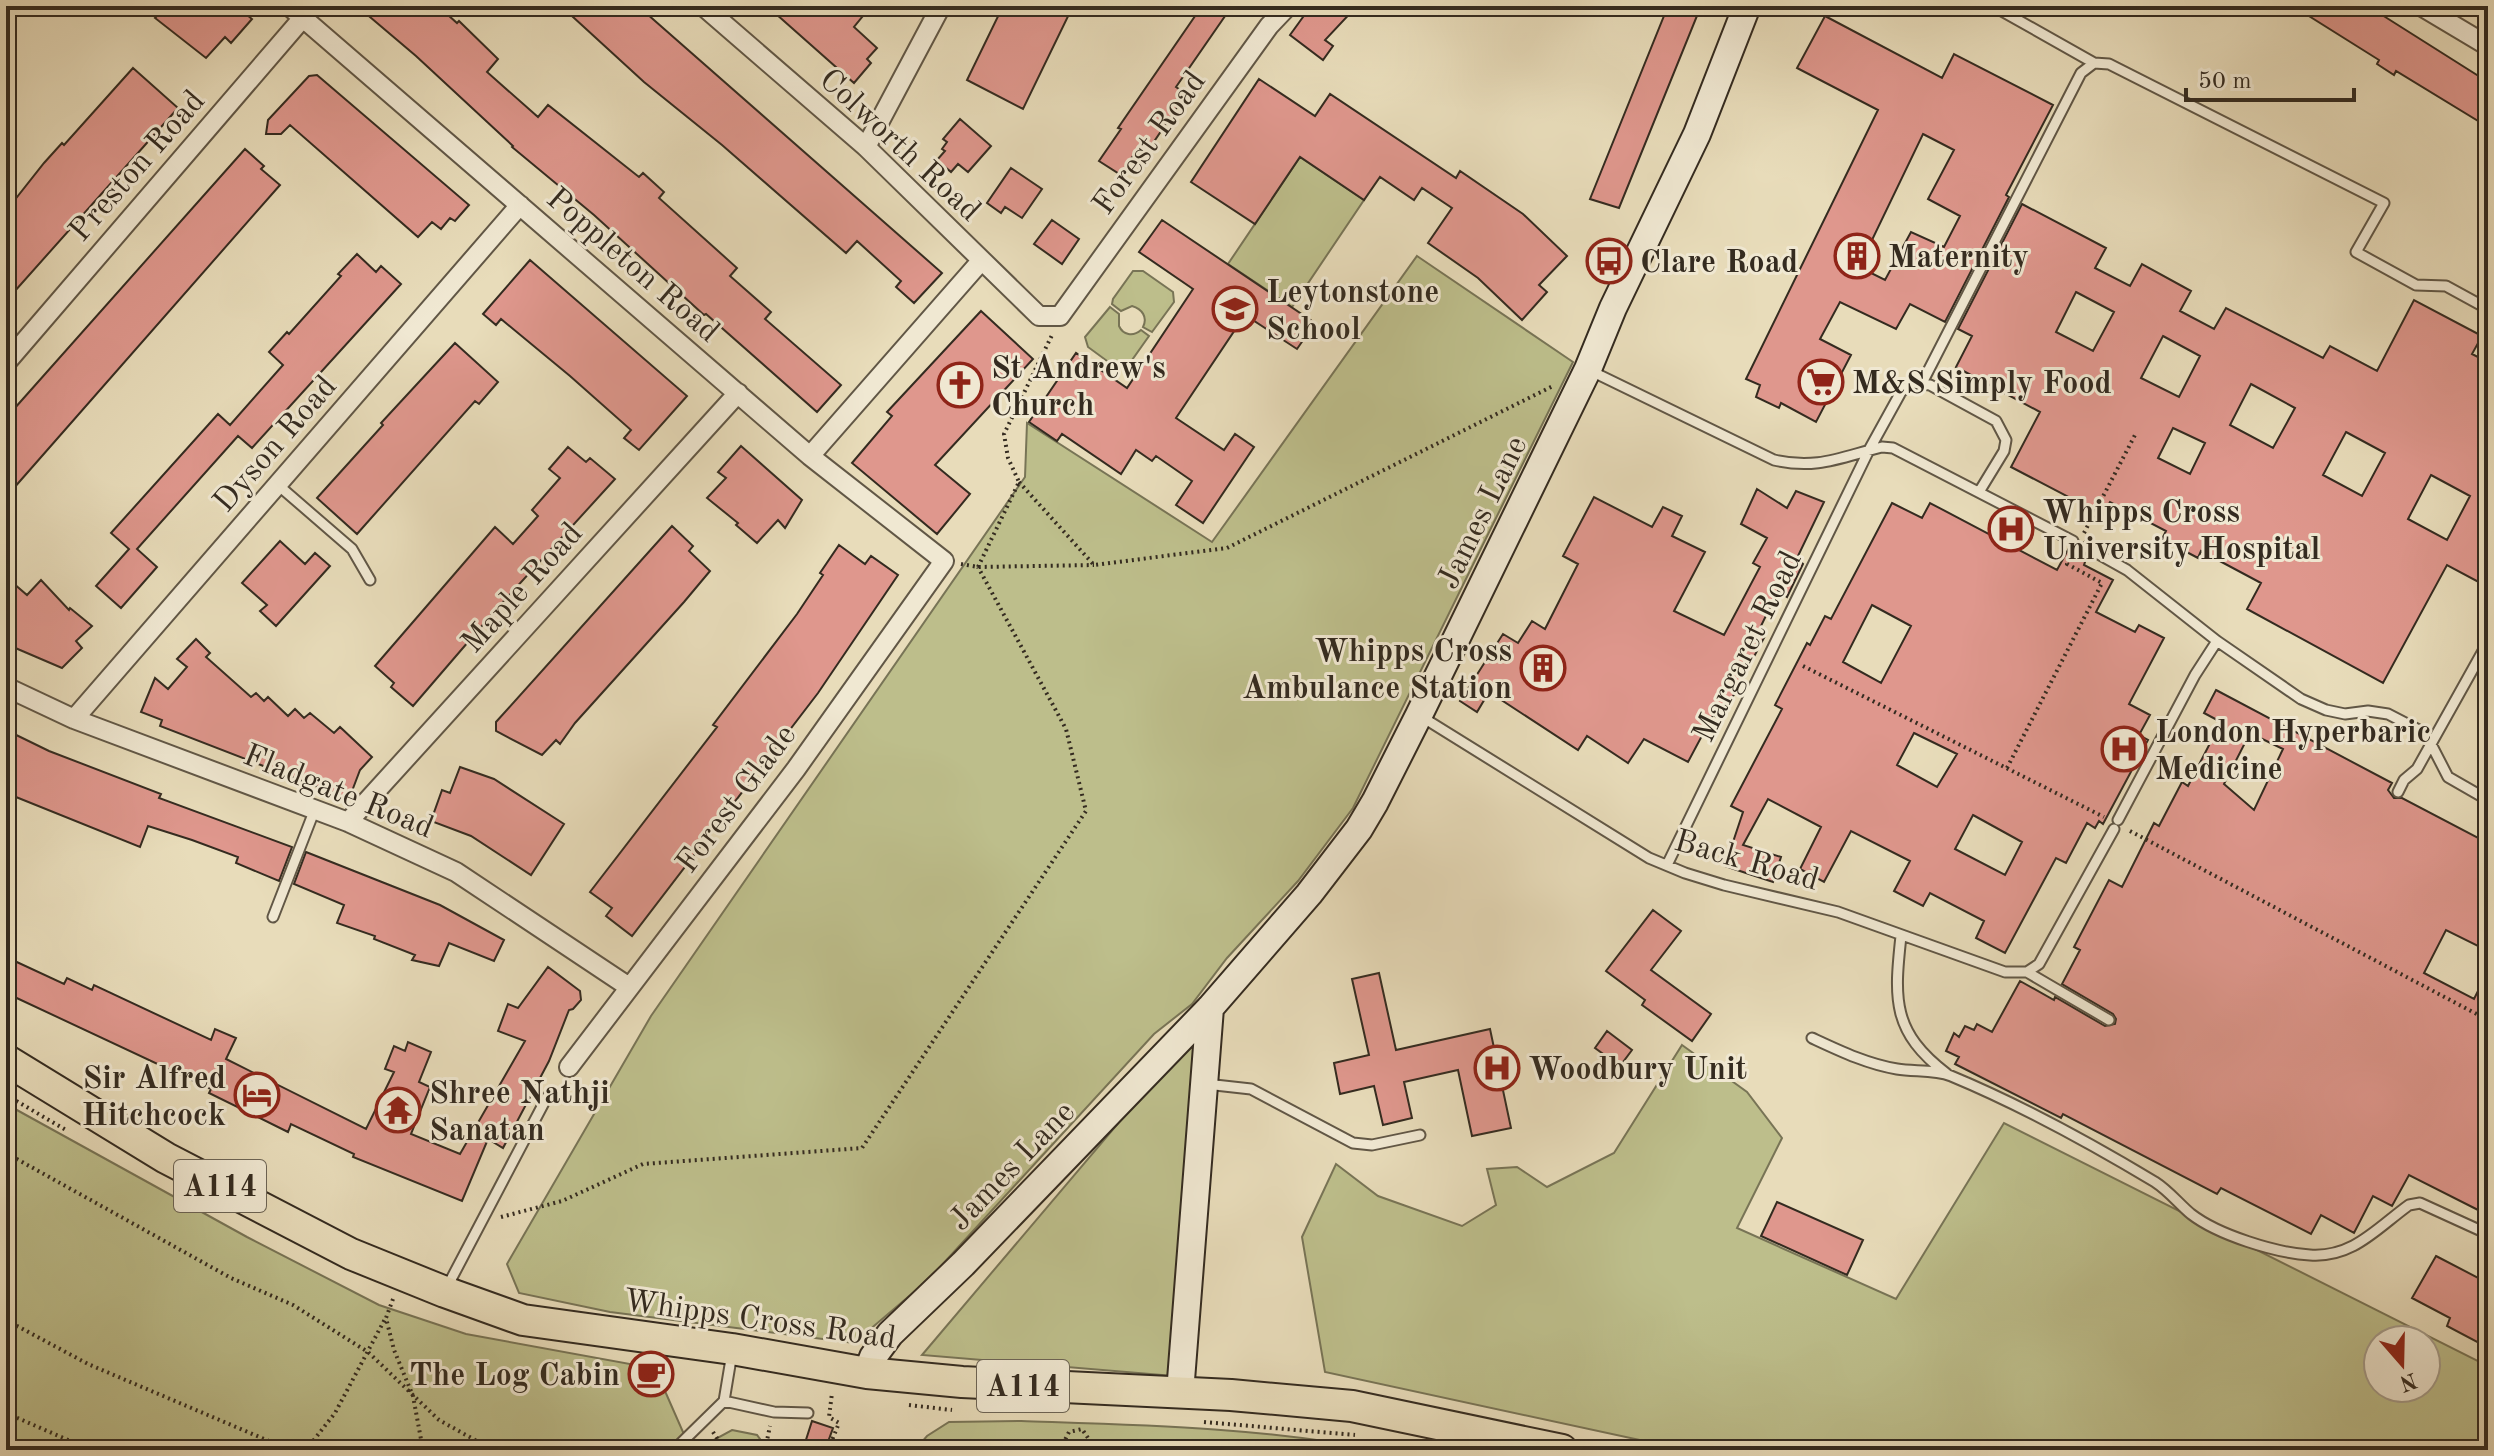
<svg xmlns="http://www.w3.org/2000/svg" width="2494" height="1456" font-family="'Old Standard TT',serif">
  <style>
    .green { fill: #bdbe8b; stroke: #787456; stroke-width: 2; fill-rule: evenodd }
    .building { fill: #df978d; stroke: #342b20; stroke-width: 2; fill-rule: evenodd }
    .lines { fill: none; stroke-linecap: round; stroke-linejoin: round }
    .lane-casing { stroke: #615746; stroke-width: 13 }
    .street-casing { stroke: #615746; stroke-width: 22 }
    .secondary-casing { stroke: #342b20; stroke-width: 30 }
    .primary-casing { stroke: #342b20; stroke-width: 34 }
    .path { stroke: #342b20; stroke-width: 4; stroke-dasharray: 2 4; stroke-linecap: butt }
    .lane { stroke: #f0e8d2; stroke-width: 9 }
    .street { stroke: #f0e8d2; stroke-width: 18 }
    .secondary { stroke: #f0e8d2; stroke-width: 26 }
    .primary { stroke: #e8dcba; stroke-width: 30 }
    .labels { text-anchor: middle; stroke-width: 6; stroke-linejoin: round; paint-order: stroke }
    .shield { fill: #f0e8d2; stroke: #6c6455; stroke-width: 2 }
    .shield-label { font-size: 30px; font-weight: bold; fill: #342b20 }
    .street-label { font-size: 32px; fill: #342b20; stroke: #f0e8d2 }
    .poi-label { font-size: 32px; font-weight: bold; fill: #342b20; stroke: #f0e8d2; text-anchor: start }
  </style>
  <rect width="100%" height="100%" fill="#e8dcba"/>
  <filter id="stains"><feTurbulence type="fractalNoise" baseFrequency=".0025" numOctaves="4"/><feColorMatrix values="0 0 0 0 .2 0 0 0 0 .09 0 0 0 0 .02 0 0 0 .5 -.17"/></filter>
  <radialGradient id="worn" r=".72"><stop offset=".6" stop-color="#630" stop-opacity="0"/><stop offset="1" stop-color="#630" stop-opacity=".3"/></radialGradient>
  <path class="green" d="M1300,157l64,43 -72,107 -64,-43z
    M1417,256l156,106 -220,446 -55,73 -71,77 -35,46 -38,30 -226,246 -74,63 -244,-31 -91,-19 -12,-29 144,-248 374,-539 2,-54 185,119z
    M1133,271h10l30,21 1,10 -22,30 -9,-5c5,-10 -1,-18 -11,-21l-11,5 -9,-7 1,-5z
    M1110,307l9,7v12c4,9 14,11 22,4l8,6 -22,31 -9,2 -30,-22 -3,-10z
    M1195,1044l-21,332 -252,-21 259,-306z
    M1682,1045l65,47 35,46 -45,90 159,71 108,-176 484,243v84h-802l-361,-78 -23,-135 34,-73 42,32 84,30 34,-21 -9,-36 30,-2 30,20 67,-34zM2378,1340h48v48h-48z
    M6,1104l241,133 132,68 87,29 175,32 -1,13 21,3 22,50 2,18h-679z
    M1021,1421c119,4 238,6 355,29h-461l12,-14 22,-14z
    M732,1430l25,5 11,15h-65l7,-8z"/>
  <path class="building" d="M166,6h70l16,13 -21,24 -6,-6 -19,21 -51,-40z
    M357,6h81l19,17 2,-2 39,38 -11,13 51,45 10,-12 91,72 4,-4 21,19 -5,6 78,70 -7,8 41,36 -6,7 76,66 -24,27 -111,-98 -2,1 -110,-100 -82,-68 1,-1 -97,-90z
    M561,6h77l304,267 -28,30 -18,-16 5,-6 -44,-40 -11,12 -124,-108 -78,-63z
    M767,6h83l12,11 -8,10 23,21 -10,11 4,4 -17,20z
    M1003,6h70l-50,103 -56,-29z
    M1202,6h30l-56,81 10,7 -37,55 -8,-6 -20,32 -22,-14 22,-32 -3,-1z
    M1311,6h46l-32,34 8,6 -10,14 -33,-25z
    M1668,6h33l-82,202 -29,-9z
    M2293,6h75l3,2 117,74v45l-92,-56 -2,4 -17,-11 2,-4z
    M1825,16l117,62 12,-24 99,51 -47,90 3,2 -64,125 -35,-18 -14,25 -56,-27 -20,37 31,16 -35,67 -35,-19 -2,5 -23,-11 4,-12 -14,-6 132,-269 -81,-42zM1923,134l31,16 -26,49 32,17 -16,31 -33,-15 -26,48 -26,-13z
    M133,68l45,40 -172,193v-47l8,-9 -8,-6v-28l38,-48 18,-20 2,2z
    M317,75l152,130 -14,16 -5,-3 -9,11 -9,-7 -14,15 -128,-112 -9,9h-15l2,-14 41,-44z
    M1259,79l56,37 15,-22 126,84 4,-7 63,43 44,42 -28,29 8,7 -25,28 -44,-42 -50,-35 24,-35 -30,-20 -8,12 -34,-23 -16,23 -64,-43 -45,67 -64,-42z
    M960,119l31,27 -23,26 -10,-8 -7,8 -14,-12 8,-9 -3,-2 5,-7 -4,-3z
    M245,149l19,17 -3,3 19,16 -274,312v-79z
    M1011,168l31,21 -20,29 -17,-11 -4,6 -14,-10z
    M2022,204l84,44 -11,20 35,18 12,-22 49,27 -11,20 34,18 12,-21 97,50 7,-12 47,25 37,-71 68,36 -10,18 16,8v30l-7,13 7,4v178l-41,-22 -64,118 -136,-74 14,-26 -60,-32 -3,7 -36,-19 4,-8 -56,-29 -7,13 -92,-48 29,-55 -84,-45 16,-31 -14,-7zM2076,292l38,20 -21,39 -37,-19zM2163,336l37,20 -21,41 -38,-19zM2251,384l44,24 -22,40 -43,-23zM2173,428l32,15 -15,31 -32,-16zM2346,432l39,21 -23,43 -39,-21zM2431,475l39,21 -23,44 -39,-21z
    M1052,220l27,19 -17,25 -28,-20z
    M1162,220l153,103 -18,26 -52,-34 -69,103 48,32 11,-16 19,13 -51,76 -27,-18 16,-24 -36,-25 -4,5 -16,-11 -15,24 -59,-40 -5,7 -28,-19 47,-69 51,35 66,-99 -54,-37z
    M357,254l19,18 5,-6 20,18 -149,164 -14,-12 -101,113 20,18 -36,41 -25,-22 33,-37 -18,-16 107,-119 12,11 53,-60 -14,-13 18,-20 2,2 52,-58 -3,-2z
    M530,260l157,136 -48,54 -15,-12 7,-8 -61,-54 -69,-57 -5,6 -13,-11z
    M981,311l52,48 -98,106 35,29 -33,40 -85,-71 40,-47 -5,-4z
    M455,343l43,39 -19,22 -4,-3 -118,133 -40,-36 66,-73 -2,-2z
    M741,446l61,54 -17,28 -7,-8 -21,23 -21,-18 2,-2 -31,-25 19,-20 -8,-6z
    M568,447l18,15 4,-4 25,21 -122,134 -80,93 -22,-19 3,-4 -19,-17 120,-139 18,17 25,-28 -6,-6 28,-32 -11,-9z
    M1757,489l30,19 9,-17 28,11 -27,56 6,6 -16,33 -9,-6 -20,41 7,4 -44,83 -8,-4 -25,47 -44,-23 -16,24 -41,-27 -9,14 -89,-58 -12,20 -17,-11 43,-67 15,9 14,-22 13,8 33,-65 -15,-8 31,-59 58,30 11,-20 19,9 -10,20 33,16 -31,59 50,24 36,-68 -7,-4 14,-25 -26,-14z
    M1892,503l30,15 8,-15 127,67 12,-22 18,8 -3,9 29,15 -17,32 39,20 4,-7 25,13 -35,66 21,11 -11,20 9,5 -45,84 -4,-3 -4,7 -8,-5 -21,40 -10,-5 -51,95 -29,-15 8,-17 -54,-28 -7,13 -29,-15 16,-30 -59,-30 -27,51 -24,-13 21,-42 -53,-28 -25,46 38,12 -8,25 -48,-16 18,-54 -12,-6 51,-97 -7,-4 32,-62 3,2 15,-29 6,3zM1872,605l39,21 -30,57 -38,-21zM1914,733l43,21 -20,33 -40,-22zM1973,815l49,27 -17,33 -50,-26z
    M672,526l21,20 -4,5 21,20 -26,31 -109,121 -15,21 -4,-4 -14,15 -46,-24v-9z
    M280,541l25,23 10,-11 15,13 -54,60 -16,-15 7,-6 -25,-22z
    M839,545l26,19 6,-8 27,19 -80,118 -186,243 -26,-20 6,-8 -22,-16 127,-165 -4,-2 84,-111 26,-39 -3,-2z
    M6,577l21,18 14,-15 28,30 1,-2 22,18 -16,15 6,7 -20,20 -56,-24z
    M196,639l14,14 -4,4 45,40 5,-4 8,8 4,-4 20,19 7,-7 9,9 6,-5 24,20 6,-6 32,30 -12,13 -11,29 -189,-73 2,-6 -21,-8 14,-34 13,11 19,-22 -10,-8z
    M2216,690l176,93 -4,7 6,8h8l86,45v108l-42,-21 -22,43 50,26 14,-28v244l-79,-40 -17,31 -19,-10 -19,37 -33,-18 -10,19 -90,-46 -4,6 -154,-80 -2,4 -106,-54 4,-7 -13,-6 8,-18 5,4 6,-11 9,4 3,-6 15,8 28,-51 34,19 1,-3 50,29 10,-2 1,-5 -3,-5 -51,-30 18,-34 -6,-3 35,-67 13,7 32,-64 5,3 23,-44 6,4 33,-64 -17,-9zM2250,733l33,16 -29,61 -30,-26z
    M6,730l43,21 112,43 -2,4 133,49 -13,34 -43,-18 2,-6 -46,-17 -44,-14 -8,21 -134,-54z
    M460,767l34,12 70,45 -33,51 -60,-39 -40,-15 11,-31 8,3z
    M306,852l134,53 64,35 -10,21 -45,-18 -10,23 -27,-6 3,-5 -41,-16 1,-3 -38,-13 7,-18 -50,-21z
    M1653,910l28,21 -30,39 60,44 -19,27 -50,-36 3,-5 -39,-29z
    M6,957l58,27 3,-6 25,12 2,-5 117,55 4,-11 21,9 -10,21 140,70 28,-57 -9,-3 9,-23 11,5 3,-9 23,10 -12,30 11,5 -19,47 49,20 65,-113 -27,-10 10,-27 10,4 30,-41 32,24 1,9 -8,9 -4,1 -20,51 -46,87 -15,-9 -26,62 -109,-44 1,-3 -63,-30 -3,8 -79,-39 2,-4 -205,-96z
    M1379,973l17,77 94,-21 21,99 -39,8 -14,-66 -54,12 8,36 -29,7 -9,-39 -34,8 -6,-31 35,-8 -17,-76z
    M1607,1031l25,19 -12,16 -25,-18z
    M1777,1202l86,38 -16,35 -86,-39z
    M2436,1256l52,27v51l-5,-3 -2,13 -34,-18 3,-8 -38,-20z
    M812,1421l21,7 -8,22 -20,-7z"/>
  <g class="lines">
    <g class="lane-casing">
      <path id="lane" d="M1993,6l101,57
        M1591,371l183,89c43,10 67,-3 108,-13l11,1 180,93
        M1922,383l159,-310 13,-10 15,1 275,139 -28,49 60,33 30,1 42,23
        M278,485l74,64 18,31
        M2086,547l41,23 90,71 84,58 25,11 19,4 23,-3 20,3 29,15 14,15 17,33 40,23
        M1422,717l227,141 36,15 39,12 114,27 167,60h22l12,-8 75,-135
        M2398,792l6,-12 13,-11 71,-127
        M2118,820l77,-145 22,-34
        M1667,865l202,-415 32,-58 12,-9 17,2 66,36 10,19 -2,11 -25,41
        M273,917l42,-108
        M1901,936c-7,64 -9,96 46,138
        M2027,972l82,48
        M1812,1038c28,13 55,26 85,31 17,3 38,0 54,7 70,29 139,67 204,106 14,9 24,22 36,32 27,21 85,39 119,41 43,3 67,-27 99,-50l11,-2 68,31
        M1206,1084l45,5 102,54 19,2 48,-10
        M446,1289l101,-192
        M724,1401l50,11 34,1
        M674,1450l50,-49 8,-48"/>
    </g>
    <g class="street-casing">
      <path id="street" d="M289,6l521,450 134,105 -148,208 -227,298
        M703,6l163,141 173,169h21l209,-290 19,-20
        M2421,6l67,40
        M866,147l75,-141
        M6,363l307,-357
        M810,456l171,-195
        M6,687l68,32 274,103 108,50 173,115
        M74,719l446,-514
        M348,822l390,-429"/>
    </g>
    <g class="secondary-casing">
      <path id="secondary" d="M867,1373l6,-16 17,-23 73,-70 247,-256 99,-114 50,-65 16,-27 44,-87 169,-346 25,-61 84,-174 50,-128
        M1180,1393l30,-385"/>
    </g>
    <g class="primary-casing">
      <path id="primary" d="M6,1060l160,98 185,96 94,38 78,28 209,29 135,24 95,9 269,13 121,11 210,44"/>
    </g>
    <path class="path" d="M1019,482l75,83 133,-17 326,-162
      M2084,533l51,-98
      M961,564l17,3 116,-2
      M978,567l41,-85 -11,-24 -4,-24 49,-101
      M1803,666l301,151
      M2007,768l95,-185 -35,-19 5,-9
      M2130,831l358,189
      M6,1095l60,35
      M6,1153l225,125 62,27 75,47 71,68 54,30
      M501,1217l61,-16 81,-37 219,-16 224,-337 -20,-82 -88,-162
      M393,1299l-7,19 8,32 19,46 10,54
      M6,1320l82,44 202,86
      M909,1405l43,5
      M6,1413l85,37
      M1204,1422l151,13
      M713,1432l12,18
      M306,1450l29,-37 50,-94
      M765,1450l5,-24
      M828,1450l11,-27 -10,-6 3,-24
      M1060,1450l9,-18 13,-3 14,21"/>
    <use href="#lane" class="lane"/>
    <use href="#street" class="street"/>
    <use href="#secondary" class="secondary"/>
    <use href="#primary" class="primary"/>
  </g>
  <defs>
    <g id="building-ring" transform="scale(2.3)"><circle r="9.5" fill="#f0e8d2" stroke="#8f2418" stroke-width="1.5"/><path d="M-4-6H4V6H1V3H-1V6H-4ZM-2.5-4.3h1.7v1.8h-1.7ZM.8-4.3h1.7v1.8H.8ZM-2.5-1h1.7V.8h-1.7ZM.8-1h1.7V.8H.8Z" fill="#8f2418"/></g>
    <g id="bus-ring" transform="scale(2.3)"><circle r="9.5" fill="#f0e8d2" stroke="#8f2418" stroke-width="1.5"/><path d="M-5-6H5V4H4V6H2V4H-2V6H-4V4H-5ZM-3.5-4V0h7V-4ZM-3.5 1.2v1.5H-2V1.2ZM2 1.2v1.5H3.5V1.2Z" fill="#8f2418"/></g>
    <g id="school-ring" transform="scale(2.3)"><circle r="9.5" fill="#f0e8d2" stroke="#8f2418" stroke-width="1.5"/><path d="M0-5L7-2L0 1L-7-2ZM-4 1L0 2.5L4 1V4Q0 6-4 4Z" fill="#8f2418"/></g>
    <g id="supermarket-ring" transform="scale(2.3)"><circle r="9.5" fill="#f0e8d2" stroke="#8f2418" stroke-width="1.5"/><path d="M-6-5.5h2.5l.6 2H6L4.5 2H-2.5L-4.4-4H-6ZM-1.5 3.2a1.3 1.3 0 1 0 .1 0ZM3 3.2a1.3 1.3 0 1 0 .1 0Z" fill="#8f2418"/></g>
    <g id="church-ring" transform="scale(2.3)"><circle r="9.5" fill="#f0e8d2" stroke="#8f2418" stroke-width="1.5"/><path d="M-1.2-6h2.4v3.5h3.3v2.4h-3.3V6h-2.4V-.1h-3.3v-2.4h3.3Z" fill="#8f2418"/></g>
    <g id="hospital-ring" transform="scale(2.3)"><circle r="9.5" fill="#f0e8d2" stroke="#8f2418" stroke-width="1.5"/><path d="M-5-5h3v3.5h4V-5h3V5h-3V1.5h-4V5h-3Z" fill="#8f2418"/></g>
    <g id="hotel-ring" transform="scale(2.3)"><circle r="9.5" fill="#f0e8d2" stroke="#8f2418" stroke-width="1.5"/><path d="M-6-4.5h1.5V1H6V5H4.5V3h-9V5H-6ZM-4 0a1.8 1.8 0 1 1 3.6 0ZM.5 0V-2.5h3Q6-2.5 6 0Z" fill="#8f2418"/></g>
    <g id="temple-ring" transform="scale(2.3)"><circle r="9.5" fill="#f0e8d2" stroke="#8f2418" stroke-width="1.5"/><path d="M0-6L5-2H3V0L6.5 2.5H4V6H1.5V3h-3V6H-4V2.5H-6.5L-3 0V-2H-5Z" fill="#8f2418"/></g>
    <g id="cafe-ring" transform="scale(2.3)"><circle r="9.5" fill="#f0e8d2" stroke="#8f2418" stroke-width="1.5"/><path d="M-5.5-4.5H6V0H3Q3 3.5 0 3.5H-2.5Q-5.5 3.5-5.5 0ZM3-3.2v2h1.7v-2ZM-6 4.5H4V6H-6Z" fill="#8f2418"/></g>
  </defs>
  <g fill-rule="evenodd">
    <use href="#building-ring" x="1857" y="256"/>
    <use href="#bus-ring" x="1609" y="261"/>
    <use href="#school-ring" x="1235" y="309"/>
    <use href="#supermarket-ring" x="1821" y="382"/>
    <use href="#church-ring" x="960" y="385"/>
    <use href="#hospital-ring" x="2011" y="529"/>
    <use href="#building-ring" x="1543" y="668"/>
    <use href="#hospital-ring" x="2124" y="749"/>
    <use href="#hospital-ring" x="1497" y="1068"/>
    <use href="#hotel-ring" x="257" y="1095"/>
    <use href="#temple-ring" x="398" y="1110"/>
    <use href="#cafe-ring" x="651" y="1374"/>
  </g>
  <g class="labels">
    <g class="shield">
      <rect x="174" y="1160" width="92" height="52" rx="6"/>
      <rect x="977" y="1360" width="92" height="52" rx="6"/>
    </g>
    <g class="shield-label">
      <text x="220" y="1196">A114</text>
      <text x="1023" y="1396">A114</text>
    </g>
    <g class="street-label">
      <text transform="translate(1148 142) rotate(-54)" y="11">Forest Road</text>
      <text transform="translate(901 144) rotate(43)" y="11">Colworth Road</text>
      <text transform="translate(136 165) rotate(-49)" y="11">Preston Road</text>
      <text transform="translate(634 264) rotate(41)" y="11">Poppleton Road</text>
      <text transform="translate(274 443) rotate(-49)" y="11">Dyson Road</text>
      <text transform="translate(1481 512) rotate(-64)" y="11">James Lane</text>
      <text transform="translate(521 587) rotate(-48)" y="11">Maple Road</text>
      <text transform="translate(1746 646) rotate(-64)" y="11">Margaret Road</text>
      <text transform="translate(339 790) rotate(22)" y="11">Fladgate Road</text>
      <text transform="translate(735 798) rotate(-53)" y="11">Forest Glade</text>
      <text transform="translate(1747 859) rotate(16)" y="11">Back Road</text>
      <text transform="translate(1011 1165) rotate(-46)" y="11">James Lane</text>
      <text transform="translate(760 1318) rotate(8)" y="11">Whipps Cross Road</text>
    </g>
    <g class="poi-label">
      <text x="1888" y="267">Maternity</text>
      <text x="1640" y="272">Clare Road</text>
      <text x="1266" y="302">Leytonstone<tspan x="1266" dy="37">School</tspan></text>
      <text x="991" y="378">St Andrew's<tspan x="991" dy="37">Church</tspan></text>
      <text x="1852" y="393">M&amp;S Simply Food</text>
      <text x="2042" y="522">Whipps Cross<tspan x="2042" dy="37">University Hospital</tspan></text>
      <text x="1512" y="661" text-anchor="end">Whipps Cross<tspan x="1512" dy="37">Ambulance Station</tspan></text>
      <text x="2155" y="742">London Hyperbaric<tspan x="2155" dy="37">Medicine</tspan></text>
      <text x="1528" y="1079">Woodbury Unit</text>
      <text x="226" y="1088" text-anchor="end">Sir Alfred<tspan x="226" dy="37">Hitchcock</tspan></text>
      <text x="429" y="1103">Shree Nathji<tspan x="429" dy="37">Sanatan</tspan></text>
      <text x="620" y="1385" text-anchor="end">The Log Cabin</text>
    </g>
  </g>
  <rect width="2494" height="1456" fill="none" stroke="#e8dcba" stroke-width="32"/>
  <rect x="8" y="8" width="2478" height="1440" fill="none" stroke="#342b20" stroke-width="4"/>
  <rect x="16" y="16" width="2462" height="1424" fill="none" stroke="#342b20" stroke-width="2"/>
  <g transform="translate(2402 1364) rotate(160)"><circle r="38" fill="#f0e8d2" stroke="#a59c8b" stroke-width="2"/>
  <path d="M0-6L14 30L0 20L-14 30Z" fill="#8f2418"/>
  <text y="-12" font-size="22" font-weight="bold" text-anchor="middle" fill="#342b20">N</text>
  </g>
  <path d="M2186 88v12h168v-12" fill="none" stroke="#342b20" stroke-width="4"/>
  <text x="2198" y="88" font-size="24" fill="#342b20" stroke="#f0e8d2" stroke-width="6" paint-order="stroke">50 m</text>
  <rect width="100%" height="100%" filter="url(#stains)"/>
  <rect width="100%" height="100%" fill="url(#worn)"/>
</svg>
